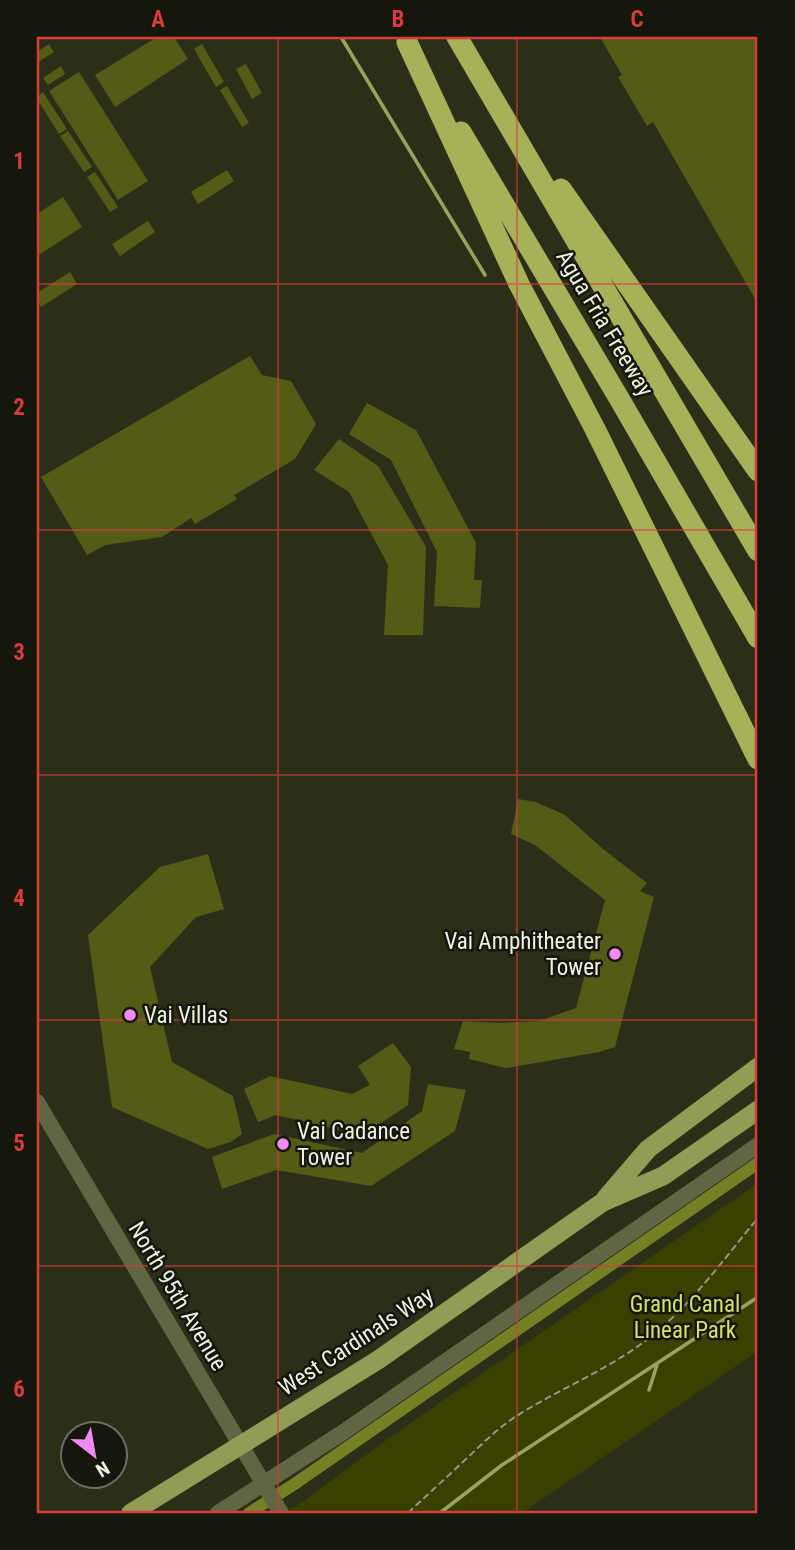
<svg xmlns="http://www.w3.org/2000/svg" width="795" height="1550" font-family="'Roboto Condensed',sans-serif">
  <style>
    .green { fill: #3a4000 }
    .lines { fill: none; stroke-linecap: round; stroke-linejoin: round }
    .stream { stroke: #9aa25d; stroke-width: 3.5 }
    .canal { stroke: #757f24; stroke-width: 12 }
    .building { fill: #545b16 }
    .path { stroke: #959885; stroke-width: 2; stroke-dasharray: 7 3.5; stroke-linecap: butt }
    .minor { stroke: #606543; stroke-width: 16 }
    .major { stroke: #929c55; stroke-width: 19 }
    .highway { stroke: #a6b15a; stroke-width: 21 }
    .grid { fill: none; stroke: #d83c3b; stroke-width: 2; stroke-opacity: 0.55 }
    .poi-dot { fill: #f08bf5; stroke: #15160c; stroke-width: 2.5 }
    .labels { text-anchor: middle; stroke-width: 5; stroke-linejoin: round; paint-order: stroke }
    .street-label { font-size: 23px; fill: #eff2e3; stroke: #15160c }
    .poi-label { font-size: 23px; fill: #eff2e3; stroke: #15160c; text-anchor: start }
    .park-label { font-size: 23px; fill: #d4e26d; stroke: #15160c }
    .neatline { fill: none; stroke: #d83c3b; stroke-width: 2.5 }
    .grid-label { font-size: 23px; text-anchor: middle; font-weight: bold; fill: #d83c3b }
  </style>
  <rect width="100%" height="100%" fill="#2c2f18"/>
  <path class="green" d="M758,1183v168l-236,162h-237l16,-10 95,-70z"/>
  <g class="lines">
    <path class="stream" d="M341,37l144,238
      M649,1390l8,-25
      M440,1513l62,-48 256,-168"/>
    <path class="canal" d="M249,1513l44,-28 465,-322"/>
  </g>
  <path class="building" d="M157,37h17l14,22 -73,48 -20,-32z
    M600,37h158v267l-105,-182 -6,4 -29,-49 4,-2z
    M49,44l5,8 -17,11v-11z
    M202,44l22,38 -8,5 -22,-38z
    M246,64l16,29 -10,6 -16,-30z
    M61,66l4,8 -17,11 -5,-7z
    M79,72l69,109 -30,19 -69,-109z
    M227,86l22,37 -7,4 -22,-37z
    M43,92l24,37 -8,5 -22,-35v-2z
    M68,131l24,36 -8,5 -24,-36z
    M227,170l7,11 -36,23 -7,-12z
    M95,172l23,35 -8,5 -23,-35z
    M63,197l19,30 -45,29v-42z
    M148,221l7,11 -35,24 -8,-12z
    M70,272l7,12 -36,23 -4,-7v-7z
    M250,356l12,19 29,6 25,43 -21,35 -61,36 3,4 -42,25 -4,-6 -29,19 -57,8 -18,10 -46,-78z
    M367,403l49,27 60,113 -2,37h8l-2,28 -46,-2 3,-54 -46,-92 -42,-26z
    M339,439l39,27 48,81 -3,88h-39l4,-70 -39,-73 -35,-22z
    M518,799l18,3 29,13 38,34 44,34 -7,8 14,6 -39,150 -16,5 -93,16 -37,-9 1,-7 -16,-3 9,-28 36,2 40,-2 37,-13 29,-108 -70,-55 -24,-11z
    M208,854l16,55 -28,8 -46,50 22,95 61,34 9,38 -11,8 -23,7 -96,-42 -24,-172 72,-68z
    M393,1043l18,24 -3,38 -45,30 -87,-20 -18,7 -14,-33 26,-13 82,18 18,-9 -12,-19z
    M428,1084l38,6 -11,41 -84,55 -95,-16 -54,19 -10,-32 62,-23 88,19 60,-42z"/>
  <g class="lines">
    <path class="path" d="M408,1513c19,-18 39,-36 58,-54 16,-15 31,-30 49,-42 48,-31 100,-49 145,-88 37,-32 67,-74 98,-111"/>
    <path class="minor" d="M37,1102l244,411
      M218,1513l124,-80 416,-288"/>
    <path class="major" d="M606,1198l42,-49 110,-82
      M131,1513l247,-153 225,-158 60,-26 95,-66"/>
    <path class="highway" d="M457,37l301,514
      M407,42l112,242 76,145 163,330
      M461,132l159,268 138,238
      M561,189l197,282"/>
  </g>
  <path class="grid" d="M278,37v1476M517,37v1476M37,284h721M37,530h721M37,775h721M37,1020h721M37,1266h721"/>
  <g class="poi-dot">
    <circle cx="615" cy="954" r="7"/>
    <circle cx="130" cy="1015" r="7"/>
    <circle cx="283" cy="1144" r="7"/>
  </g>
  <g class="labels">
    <g class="street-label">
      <text transform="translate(605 323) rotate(59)" y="8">Agua Fria Freeway</text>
      <text transform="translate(178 1296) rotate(59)" y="8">North 95th Avenue</text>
      <text transform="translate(356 1341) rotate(-33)" y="8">West Cardinals Way</text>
    </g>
    <g class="poi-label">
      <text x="601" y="949" text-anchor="end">Vai Amphitheater<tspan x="601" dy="26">Tower</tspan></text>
      <text x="144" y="1023">Vai Villas</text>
      <text x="297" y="1139">Vai Cadance<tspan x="297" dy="26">Tower</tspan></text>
    </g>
    <g class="park-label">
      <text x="685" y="1312">Grand Canal<tspan x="685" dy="26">Linear Park</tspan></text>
    </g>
  </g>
  <rect width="795" height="1550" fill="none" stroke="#15160c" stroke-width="77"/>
  <g transform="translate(94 1455) rotate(149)"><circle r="33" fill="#15160c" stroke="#6c6e62" stroke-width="2"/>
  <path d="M0-5L12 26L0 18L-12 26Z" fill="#f08bf5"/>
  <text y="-10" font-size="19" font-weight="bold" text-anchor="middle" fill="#eff2e3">N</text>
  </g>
  <rect x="38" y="38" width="718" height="1474" class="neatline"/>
  <g class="grid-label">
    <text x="158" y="27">A</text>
    <text x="398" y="27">B</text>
    <text x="637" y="27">C</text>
    <text x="19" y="169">1</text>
    <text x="19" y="415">2</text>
    <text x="19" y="660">3</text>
    <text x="19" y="906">4</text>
    <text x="19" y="1151">5</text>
    <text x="19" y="1397">6</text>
  </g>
</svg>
